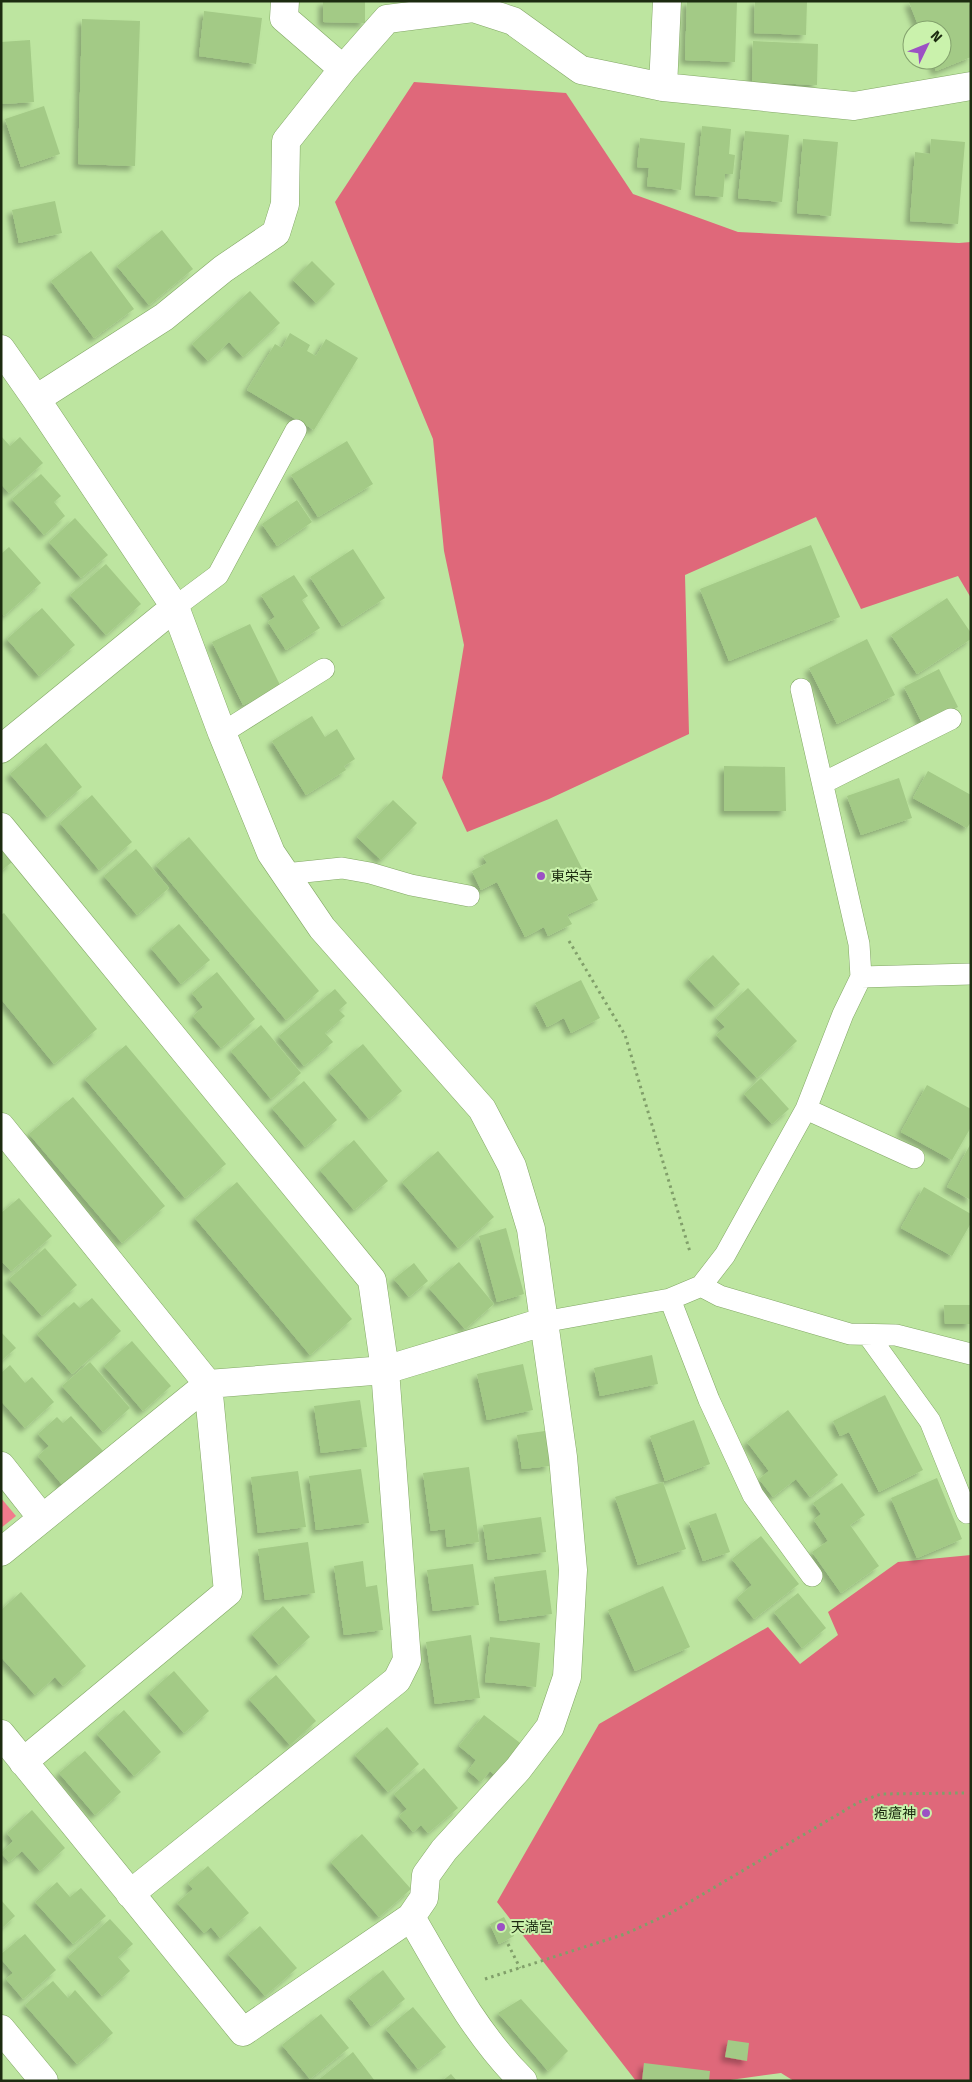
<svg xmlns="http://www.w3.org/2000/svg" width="972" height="2082" font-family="'Fira Sans','Noto Sans JP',sans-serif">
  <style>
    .green { fill: #f17b8c }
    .forest { fill: #df687a }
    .building { fill: #a3ca86; filter: url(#shadow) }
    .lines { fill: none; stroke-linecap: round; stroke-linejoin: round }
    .service-casing { stroke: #82a765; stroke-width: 22 }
    .minor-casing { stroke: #82a765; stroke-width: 29 }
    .path { stroke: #819f6a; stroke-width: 3; stroke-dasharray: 2.5 4; stroke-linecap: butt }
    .service { stroke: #fff; stroke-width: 21 }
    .minor { stroke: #fff; stroke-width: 28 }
    .poi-dot { fill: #9c51c4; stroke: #caf2ac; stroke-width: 2 }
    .labels { text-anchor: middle; stroke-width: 4; stroke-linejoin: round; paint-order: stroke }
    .poi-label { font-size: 14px; fill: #1c2b10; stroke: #caf2ac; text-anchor: start }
  </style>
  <defs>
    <filter id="shadow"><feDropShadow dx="-4.5" dy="4.5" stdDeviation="2.5" flood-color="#0004"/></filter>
  </defs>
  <rect width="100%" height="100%" fill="#bde5a0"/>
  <path class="green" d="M1,1498l15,18 -15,12z"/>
  <path class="forest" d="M414,82l152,11 67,101 105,38 221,11 12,-1v356l-13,-22 -97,33 -45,-92 -131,58 4,159 -140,65 -82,33 -25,-54 22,-133 -20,-94 -11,-112 -98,-237z
    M971,1555v526h-177l-13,-8 -58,8h-87l-139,-179 102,-178 169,-97 32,37 38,-29 -10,-23 70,-50z"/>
  <path class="building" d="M323,1h42v22l-42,-1z
    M687,1h50l-2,61 -50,-2z
    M755,1h52l-1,34 -52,-2z
    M912,1h56l3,7v49l-35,14 -4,-11h10v-30h-22l-11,-28z
    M204,11l58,7 -6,46 -57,-8z
    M82,19l58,2 -5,145 -57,-2z
    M30,40l4,62 -33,2v-62z
    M753,41l65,3 -1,41 -65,-3z
    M44,106l16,48 -39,13 -16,-48z
    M702,126l29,3 -2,25 6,1 -2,19h-8l-2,23 -28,-2z
    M745,131l44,4 -7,67 -44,-4z
    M640,138l45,5 -4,47 -34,-4 2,-18 -12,-1z
    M803,139l35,3 -7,74 -34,-3z
    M931,139l34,3 -7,82 -48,-3 5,-69 15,2z
    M55,201l7,32 -43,10 -7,-33z
    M162,230l31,39 -44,36 -32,-39z
    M91,251l43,58 -40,29 -43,-57z
    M312,261l23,23 -19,19 -23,-23z
    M250,291l30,32 -37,34 -14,-15 -21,19 -16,-17z
    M290,333l20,12 -3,6 9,5 10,-17 32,19 -44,72 -67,-40 28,-46 7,4z
    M1,436l9,10 10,-9 23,26 -34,30 -8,-9z
    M347,441l26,43 -55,33 -27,-42z
    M41,474l20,22 -7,6 11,14 -21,19 -32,-36z
    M297,500l15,22 -35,24 -15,-22z
    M75,518l33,37 -27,23 -32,-36z
    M811,545l29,72 -111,44 -29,-72z
    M9,547l32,36 -37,33 -3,-4v-58z
    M353,549l32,49 -43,28 -32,-49z
    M106,564l35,40 -35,31 -36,-40z
    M294,575l14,21 -6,4 18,28 -34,22 -18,-28 7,-5 -14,-22z
    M947,598l24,35v6l-54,35 -26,-39z
    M42,608l33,37 -36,31 -32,-37z
    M250,624l31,63 -38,18 -31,-63z
    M867,639l28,56 -58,29 -28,-56z
    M939,669l19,38 -35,18 -19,-38z
    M312,716l13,21 12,-8 18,30 -11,7 2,4 -40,25 -34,-54z
    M46,743l36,44 -35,30 -37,-43z
    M724,766l61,1 1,44h-62z
    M928,771l43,24v27l-4,6 -54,-30z
    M899,778l13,40 -51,17 -14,-39z
    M92,795l40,47 -33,28 -39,-47z
    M393,800l24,23 -36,37 -24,-23z
    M557,819l41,81 -31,15 5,9 -24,12 -4,-9 -19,10 -28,-55 -16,8 -9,-19 15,-8 -4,-7z
    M189,837l130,154 -33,29 -130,-155z
    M136,849l33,39 -32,27 -33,-39z
    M1,850l11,12 -11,9z
    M4,913l93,116 -43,35 -53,-65v-84z
    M179,924l31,36 -29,24 -30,-36z
    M713,955l27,29 -25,23 -27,-28z
    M217,972l38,47 -34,29 -28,-32 10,-9 -11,-14z
    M581,980l19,38 -29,15 -7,-15 -17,9 -12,-24z
    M748,988l49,53 -40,37 -41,-43 9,-8 -9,-9z
    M335,989l12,14 -8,7 6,6 -20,17 8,9 -29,24 -25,-30z
    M261,1025l40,48 -30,26 -40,-48z
    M363,1044l39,47 -33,28 -40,-47z
    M126,1045l100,119 -41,34 -100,-119z
    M761,1078l28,31 -17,15 -28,-30z
    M304,1081l33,39 -32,27 -33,-39z
    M927,1085l44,24v18l-19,33 -51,-28z
    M73,1097l92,109 -43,37 -93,-109z
    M354,1140l34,41 -34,29 -34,-40z
    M971,1143v57l-24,-13z
    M438,1151l56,66 -36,31 -56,-66z
    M237,1182l115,137 -42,36 -115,-137z
    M924,1187l47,27v9l-19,33 -51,-28z
    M19,1198l33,38 -41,35 -10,-10v-48z
    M506,1228l18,66 -27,8 -18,-66z
    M45,1248l32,37 -35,31 -33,-37z
    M459,1262l35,42 -29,25 -36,-41z
    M414,1263l14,18 -19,16 -15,-18z
    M92,1298l29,33 -49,43 -35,-40 37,-32 6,6z
    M944,1305h27v19h-26z
    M1,1332l15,16 -15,13z
    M132,1341l39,45 -28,25 -39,-45z
    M652,1355l6,29 -58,12 -6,-28z
    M90,1362l40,46 -27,24 -41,-46z
    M523,1364l10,46 -46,10 -10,-46z
    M10,1365l15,18 7,-6 22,25 -29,26 -24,-27v-28z
    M885,1395l38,75 -44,22 -30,-60 -9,4 -7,-15z
    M360,1400l7,47 -46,6 -7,-47z
    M788,1410l50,65 -28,22 -14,-18 -23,18 -14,-18 10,-8 -22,-29z
    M71,1416l33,36 -40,35 -26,-31 11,-10 -11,-12 19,-17 6,6z
    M694,1420l16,44 -45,17 -15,-45z
    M545,1431l5,35 -28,3 -5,-34z
    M469,1467l10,75 -32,5 -2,-18 -14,2 -8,-58z
    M361,1469l8,54 -53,7 -7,-54z
    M298,1471l8,56 -48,6 -7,-56z
    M937,1478l25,61 -45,19 -26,-60z
    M663,1482l23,67 -48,16 -23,-68z
    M842,1483l23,32 -15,10 29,41 -38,27 -29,-41 16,-11 -14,-21 7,-6 -8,-11z
    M716,1513l14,39 -27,9 -14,-39z
    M541,1517l5,35 -58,8 -5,-35z
    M761,1536l38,48 -45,35 -17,-21 15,-13 -20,-26z
    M308,1542l7,51 -50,7 -7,-51z
    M363,1561l3,26 11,-2 6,45 -39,5 -10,-69z
    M473,1564l6,41 -46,6 -6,-41z
    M546,1570l6,44 -52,7 -6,-44z
    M663,1586l27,61 -55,24 -27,-61z
    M21,1592l65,74 -23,20 -8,-9 -20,18 -34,-38v-47z
    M798,1593l28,35 -24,20 -28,-36z
    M283,1606l27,31 -31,28 -27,-31z
    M471,1635l9,63 -45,6 -9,-62z
    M490,1637l50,6 -4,44 -51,-5z
    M174,1671l35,40 -25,22 -35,-40z
    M276,1675l40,46 -26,24 -41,-46z
    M124,1710l37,42 -27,24 -37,-42z
    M484,1715l40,31 -26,32 -8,-7 -9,11 -13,-11 8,-11 -17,-14z
    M387,1727l32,37 -31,28 -33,-37z
    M85,1751l36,41 -26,23 -36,-42z
    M424,1768l34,40 -30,25 -7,-8 -8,7 -14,-16 8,-7 -13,-15z
    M32,1810l33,38 -25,23 -18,-20 -13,11 -8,-9 12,-12 -6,-8z
    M362,1834l49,55 -32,28 -48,-55z
    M208,1866l41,47 -29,25 -9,-11 -7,6 -27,-30 16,-14 -5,-6z
    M57,1882l13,15 11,-9 25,28 -33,28 -38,-42z
    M1,1900l14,16 -14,13z
    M504,1917l10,19 -15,8 -9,-20z
    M110,1919l23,25 -15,13 12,14 -28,25 -34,-39z
    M260,1926l37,42 -32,28 -37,-42z
    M25,1934l31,36 -33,29 -17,-20 7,-6 -12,-14v-5z
    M383,1970l22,29 -34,27 -22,-29z
    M53,1981l15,17 7,-8 38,43 -36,31 -52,-59z
    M521,1999l47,52 -20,20 -50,-58z
    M413,2007l33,40 -28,22 -32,-40z
    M321,2014l28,34 -39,31 -28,-34z
    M728,2040l21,3 -2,18 -22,-4z
    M353,2052l22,29h-58z
    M644,2063l66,8 -1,10h-67z
    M451,2074l6,7h-15z"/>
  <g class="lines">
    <g class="service-casing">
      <path id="service" d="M175,607l43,-32 78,-145
        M222,733l102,-64
        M823,783l128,-64
        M285,874l57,-6 28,5 41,12 58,11
        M861,977l110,-3
        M806,1109l108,49
        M701,1286l19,10 130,38 46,1 75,19
        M670,1299l39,101 44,95 59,81
        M543,1322l127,-23 31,-13 24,-31 81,-146 37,-95 18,-37 -2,-33 -58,-255
        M868,1335l62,86 37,92"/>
    </g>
    <g class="minor-casing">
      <path id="minor" d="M285,1l-1,17 59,51
        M663,87l4,-86
        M1,349l35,50 139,208 47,126 49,120 51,75 160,181 30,57 19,63 32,228 10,113 -6,107 -17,50 -32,42 -74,81 -18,25 -2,23 -13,19 -168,115 -242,-298
        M36,399l128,-82 59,-48 53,-36 9,-29 1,-63 57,-72 44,-50 86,-11 40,13 68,49 82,17 191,19 117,-20
        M1,749l174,-142
        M1,827l371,453 13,90 22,290 -10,20 -267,214
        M1,1127l207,257 20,208 -205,170
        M1,1466l41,52
        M1,1552l207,-168 177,-14 158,-48
        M411,1917c33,57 65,118 112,164
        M1,2029l43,52"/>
    </g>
    <path class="path" d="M569,941l56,94 65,217
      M508,1944l12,24
      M485,1979l140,-45 46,-21 188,-111 22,-8 83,-1"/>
    <use href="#service" class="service"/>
    <use href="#minor" class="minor"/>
  </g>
  <g class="poi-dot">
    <circle cx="541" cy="876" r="5"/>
    <circle cx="926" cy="1813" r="5"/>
    <circle cx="501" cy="1927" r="5"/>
  </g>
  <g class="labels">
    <g class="poi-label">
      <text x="551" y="881">東栄寺</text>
      <text x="916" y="1818" text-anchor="end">疱瘡神</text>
      <text x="511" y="1932">天満宮</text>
    </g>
  </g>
  <rect width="972" height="2082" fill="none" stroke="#1c2b10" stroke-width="5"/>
  <g transform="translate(927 45) rotate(47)"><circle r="24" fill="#caf2ac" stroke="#84a26e"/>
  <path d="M0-4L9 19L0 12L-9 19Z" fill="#9c51c4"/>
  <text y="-8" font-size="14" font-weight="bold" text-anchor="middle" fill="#1c2b10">N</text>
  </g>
</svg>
